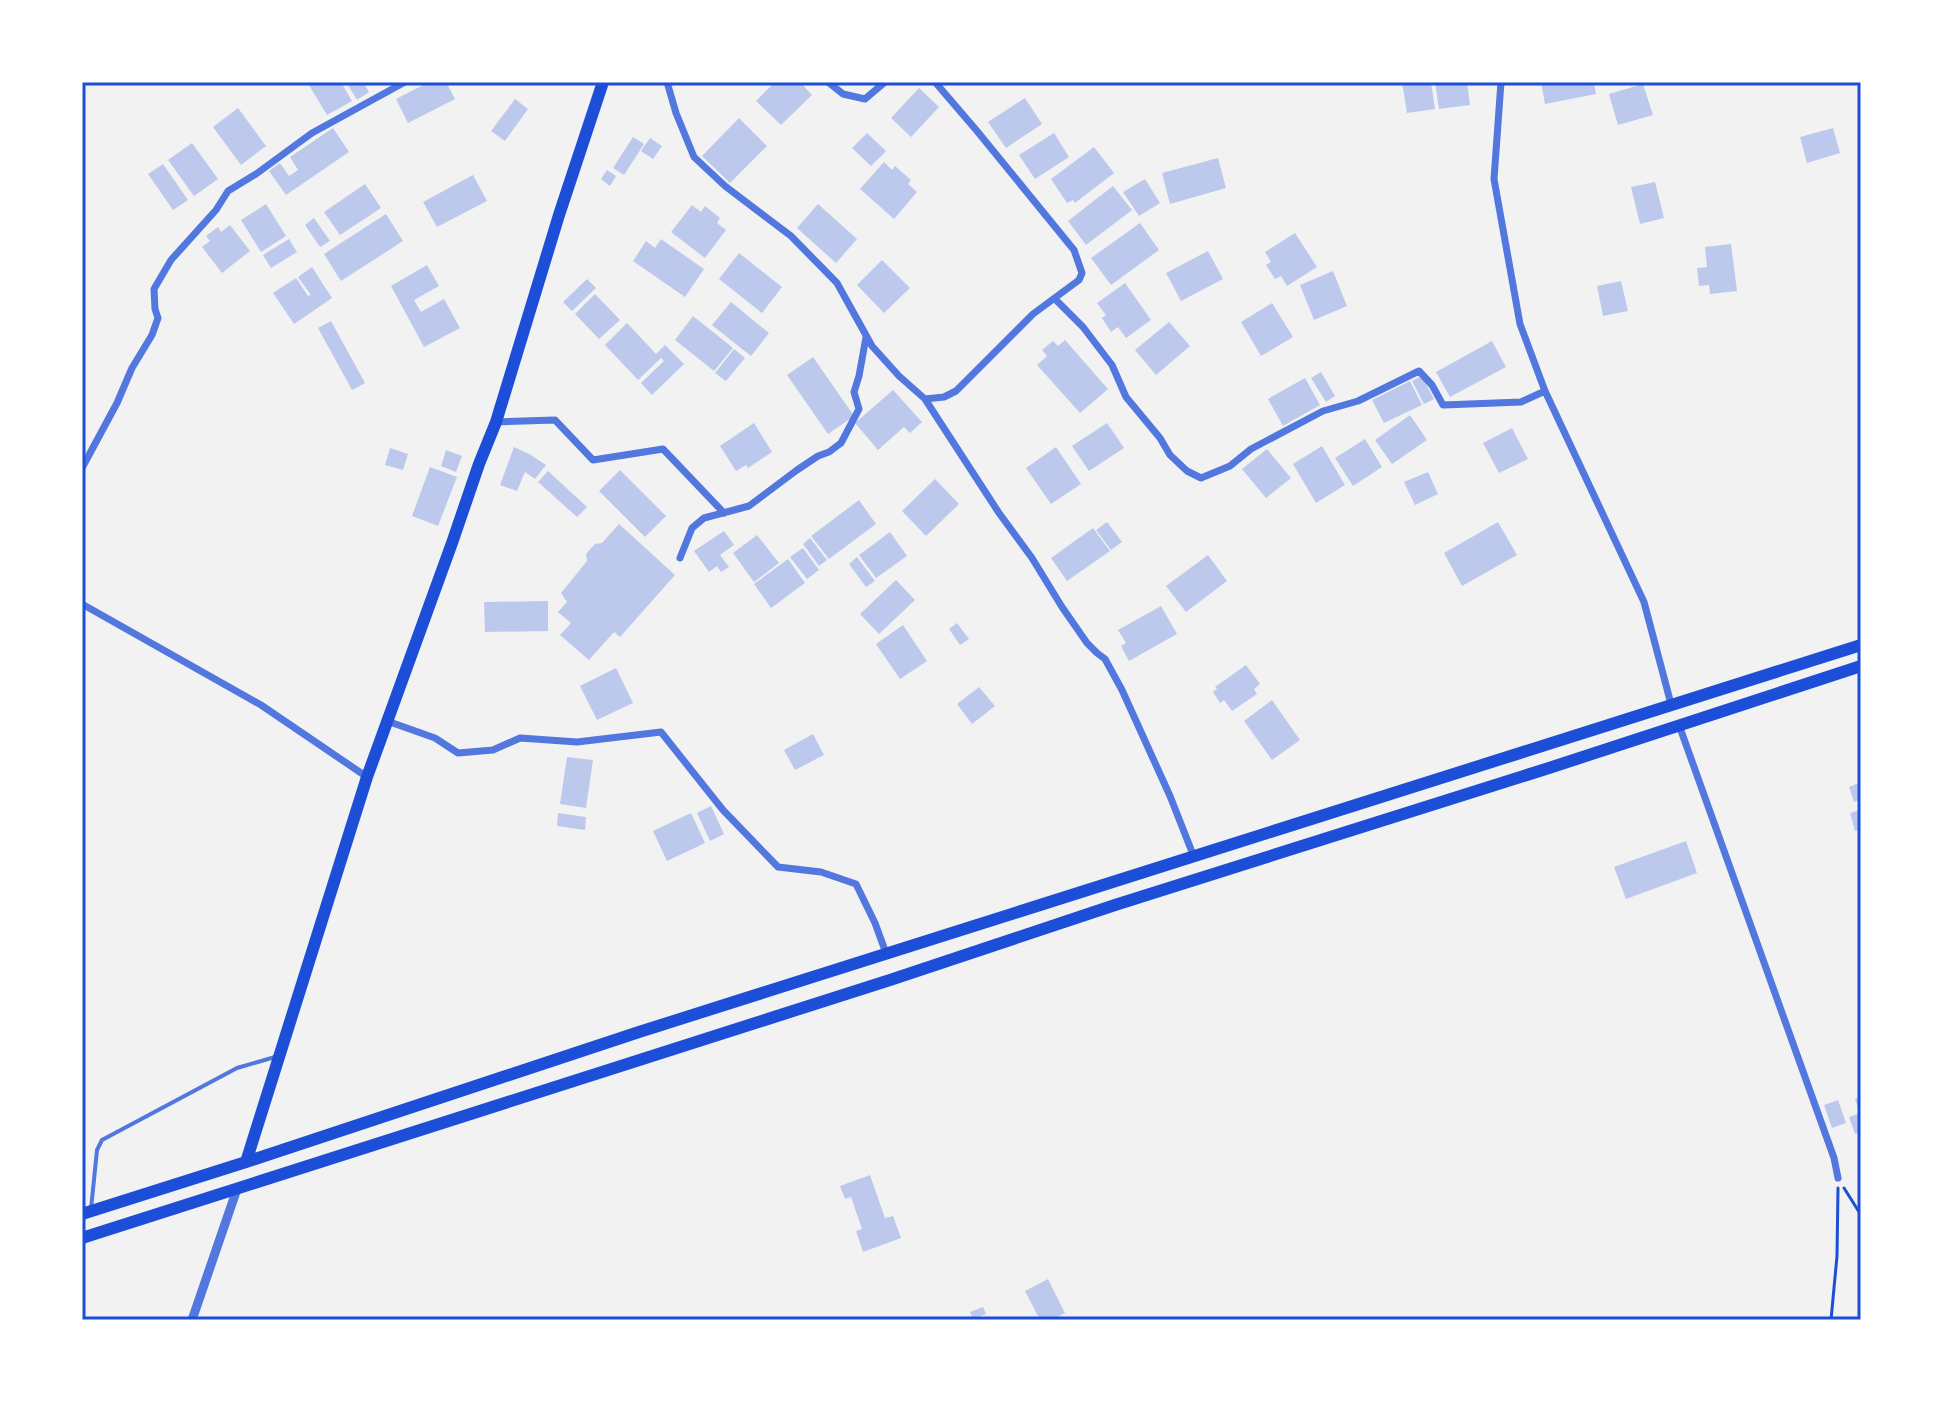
<svg xmlns="http://www.w3.org/2000/svg" width="1943" height="1402" font-family="Manrope,sans-serif">
  <style>
    .building { fill: #bdc9ec }
    .lines { fill: none; stroke-linecap: round; stroke-linejoin: round }
    .path { stroke: #1d4ed8; stroke-width: 3 }
    .service { stroke: #5277de; stroke-width: 4 }
    .minor { stroke: #5277de; stroke-width: 7 }
    .tertiary { stroke: #5277de; stroke-width: 9 }
    .trunk { stroke: #1d4ed8; stroke-width: 12 }
    .neatline { fill: none; stroke: #1d4ed8; stroke-width: 3 }
  </style>
  <rect width="100%" height="100%" fill="#f2f2f2"/>
  <path class="building" d="M307,82h34l11,19 -25,14z
    M346,82h17l6,10 -12,8z
    M429,82h17l9,17 -47,24 -12,-24z
    M775,82h25l12,13 -31,30 -25,-24z
    M1402,82h29l4,27 -28,4z
    M1435,82h32l3,23 -31,4z
    M1541,82h53l2,12 -51,10z
    M1643,84l10,31 -35,10 -9,-31z
    M919,88l20,19 -28,30 -20,-19z
    M1025,98l17,26 -36,24 -18,-26z
    M515,99l13,10 -23,32 -14,-10z
    M238,108l28,38 -25,19 -28,-38z
    M739,118l28,28 -37,37 -28,-27z
    M333,128l16,24 -63,43 -17,-24 11,-8 9,13 9,-6 -8,-13z
    M1833,128l7,25 -33,10 -7,-26z
    M867,133l19,18 -15,15 -19,-18z
    M1054,133l15,24 -34,22 -16,-24z
    M633,137l11,7 -20,31 -11,-7z
    M650,138l12,8 -9,13 -12,-8z
    M192,143l26,36 -24,17 -26,-36z
    M1094,147l20,26 -39,30 -2,-3 -6,3 -16,-24z
    M1218,158l8,30 -56,16 -8,-31z
    M884,162l8,8 3,-4 16,14 -3,4 9,8 -23,27 -34,-30z
    M163,164l25,36 -15,10 -25,-36z
    M607,170l9,6 -6,10 -9,-7z
    M473,175l14,26 -50,26 -14,-25z
    M1145,179l15,24 -21,13 -16,-24z
    M1655,182l9,36 -24,6 -9,-37z
    M365,184l16,24 -41,27 -16,-23z
    M1113,186l19,24 -46,35 -18,-24z
    M266,204l20,32 -25,16 -20,-32z
    M818,204l39,35 -21,24 -39,-35z
    M692,205l9,7 4,-6 15,12 -3,5 9,7 -21,28 -34,-26z
    M386,214l17,27 -62,40 -17,-27z
    M314,218l16,23 -10,6 -15,-22z
    M1140,223l19,27 -48,35 -20,-27z
    M230,225l20,26 -28,22 -20,-26 8,-6 -4,-5 12,-9 3,5z
    M1295,233l22,34 -30,19 -6,-10 -6,3 -9,-14 5,-3 -6,-10z
    M289,239l8,13 -26,16 -8,-13z
    M661,239l43,30 -19,28 -52,-36 13,-20 9,7z
    M1731,244l6,47 -27,3 -1,-9 -10,1 -2,-18 10,-1 -2,-20z
    M1208,251l15,28 -42,22 -15,-28z
    M739,253l43,34 -20,26 -43,-34z
    M882,260l28,28 -26,25 -27,-28z
    M427,265l12,21 -25,14 7,12 23,-13 16,29 -36,19 -33,-61z
    M312,267l20,31 -38,26 -21,-31 23,-15 12,18 3,-1 -13,-18z
    M1333,271l14,35 -33,14 -14,-35z
    M587,279l9,9 -24,23 -9,-9z
    M1621,281l7,30 -25,5 -6,-30z
    M1125,283l26,37 -25,18 -8,-11 -7,5 -9,-14 4,-3 -9,-12z
    M595,294l25,26 -21,19 -24,-25z
    M731,302l38,31 -18,23 -39,-31z
    M1272,303l21,34 -32,19 -20,-34z
    M693,316l40,32 -19,23 -39,-31z
    M331,321l34,62 -13,7 -34,-62z
    M1169,322l21,24 -34,29 -21,-25z
    M627,323l29,31 9,-9 19,19 -32,31 -11,-12 23,-22 -3,-3 -23,22 -33,-35z
    M1065,340l43,49 -28,24 -43,-48 10,-9 -5,-6 11,-9 5,5z
    M1492,341l14,26 -56,30 -14,-25z
    M734,349l11,9 -19,23 -11,-8z
    M813,357l41,59 -26,18 -41,-59z
    M1321,372l14,24 -9,6 -15,-24z
    M1422,376l12,23 -10,5 -12,-23z
    M1305,378l15,27 -37,21 -15,-27z
    M1410,381l12,24 -38,18 -12,-23z
    M893,390l29,32 -12,11 -6,-6 -26,23 -23,-27z
    M1410,415l17,25 -35,24 -17,-24z
    M754,423l18,29 -24,16 -2,-3 -10,6 -16,-25z
    M1107,423l17,25 -35,23 -17,-25z
    M1512,428l16,31 -29,14 -16,-30z
    M1365,439l17,28 -29,19 -18,-28z
    M1322,446l23,39 -29,18 -23,-39z
    M514,447l17,8 15,10 -11,14 -10,-7 -8,19 -17,-6z
    M1056,447l25,37 -30,20 -25,-36z
    M390,448l18,6 -5,16 -18,-5z
    M1267,449l24,29 -25,20 -24,-29z
    M446,450l16,6 -6,16 -15,-6z
    M430,467l27,10 -19,49 -26,-10z
    M620,470l46,46 -21,21 -46,-46z
    M548,471l39,36 -10,10 -39,-35z
    M1428,472l10,22 -23,11 -11,-23z
    M935,479l24,25 -33,32 -24,-25z
    M859,500l17,24 -47,35 -18,-23z
    M1107,522l15,20 -11,8 -15,-20z
    M1498,522l19,33 -55,31 -18,-33z
    M619,524l56,51 -55,62 -6,-5 -25,28 -29,-25 11,-12 -13,-11 9,-10 -6,-9 26,-32 -1,-7 9,-10 7,-1z
    M1093,528l17,23 -43,30 -16,-23z
    M724,531l10,14 -14,10 9,12 -8,5 -4,-6 -8,6 -15,-21z
    M890,532l17,24 -31,22 -17,-23z
    M757,535l22,28 -25,19 -21,-29z
    M810,538l17,22 -8,6 -16,-22z
    M803,548l16,22 -12,9 -17,-22z
    M1208,555l19,26 -41,31 -20,-26z
    M857,557l18,24 -9,6 -17,-23z
    M788,559l17,24 -34,25 -17,-24z
    M896,580l19,20 -36,34 -19,-20z
    M548,601v30l-63,1 -1,-30z
    M1161,606l16,28 -48,27 -8,-15 5,-3 -8,-13z
    M957,623l12,16 -9,6 -11,-16z
    M903,625l24,36 -27,18 -24,-35z
    M1246,665l14,19 -6,5 3,5 -25,17 -8,-11 -4,3 -7,-11 4,-3 -2,-2z
    M616,668l17,35 -36,17 -17,-34z
    M979,687l16,19 -23,18 -15,-20z
    M1272,700l28,40 -28,20 -28,-39z
    M813,734l11,21 -29,15 -11,-20z
    M567,757l26,3 -7,48 -26,-4z
    M1861,782v17l-7,3 -5,-15z
    M711,806l13,28 -14,7 -13,-28z
    M1861,810v19l-6,2 -5,-18z
    M558,813l28,4 -1,13 -28,-4z
    M691,813l14,30 -38,18 -14,-30z
    M1686,841l11,32 -71,26 -12,-32z
    M1861,1096v36l-6,2 -6,-17 11,-4 -5,-14z
    M1838,1100l8,23 -14,5 -8,-23z
    M870,1175l15,43 8,-2 8,22 -38,14 -7,-21 6,-2 -11,-32 -6,2 -5,-13z
    M1048,1279l17,34 -14,7h-11l-15,-29z
    M983,1307l3,7 -13,5 -3,-7z"/>
  <g class="lines">
    <path class="path" d="M1844,1188l17,27
      M1831,1320l6,-64 1,-68"/>
    <path class="service" d="M91,1209l6,-59 5,-10 135,-72 38,-11"/>
    <path class="minor" d="M667,82l9,31 18,44 31,29 66,50 46,47 35,63 27,30 26,23 74,114 33,45 30,49 25,36 10,10 8,6 17,31 48,106 24,61
      M828,82l15,12 22,5 20,-17
      M1501,82l-7,97 26,145 25,67 99,211 27,102
      M1055,299l28,28 29,38 14,32 34,41 10,17 17,16 14,7 29,-12 21,-17 72,-38 35,-10 61,-30 13,14 11,20 78,-3 24,-11
      M925,399l19,-2 12,-6 77,-77 46,-34 3,-7 -8,-23 -97,-119 -42,-49
      M496,422l59,-2 38,40 70,-11 61,64
      M82,468l35,-65 15,-35 20,-33 6,-17 -3,-9 -1,-20 17,-29 45,-50 12,-19 28,-17 56,-41 93,-51
      M680,558l12,-30 12,-10 45,-12 48,-36 21,-14 11,-4 12,-9 18,-34 -5,-17 5,-16 7,-39
      M82,604l179,101 106,72
      M387,721l48,17 23,15 35,-3 27,-12 57,4 84,-10 62,78 55,57 43,5 35,12 19,39 11,30
      M1679,725l155,433 4,20"/>
    <path class="tertiary" d="M192,1320l45,-131"/>
    <path class="trunk" d="M246,1162l121,-385 85,-234 27,-79 17,-42 63,-207 44,-133
      M82,1214l164,-52 393,-130 1222,-387
      M82,1238l808,-258 225,-75 434,-137 312,-102"/>
  </g>
  <rect width="1943" height="1402" fill="none" stroke="#ffffff" stroke-width="168"/>
  <rect x="84" y="84" width="1775" height="1234" class="neatline"/>
</svg>
